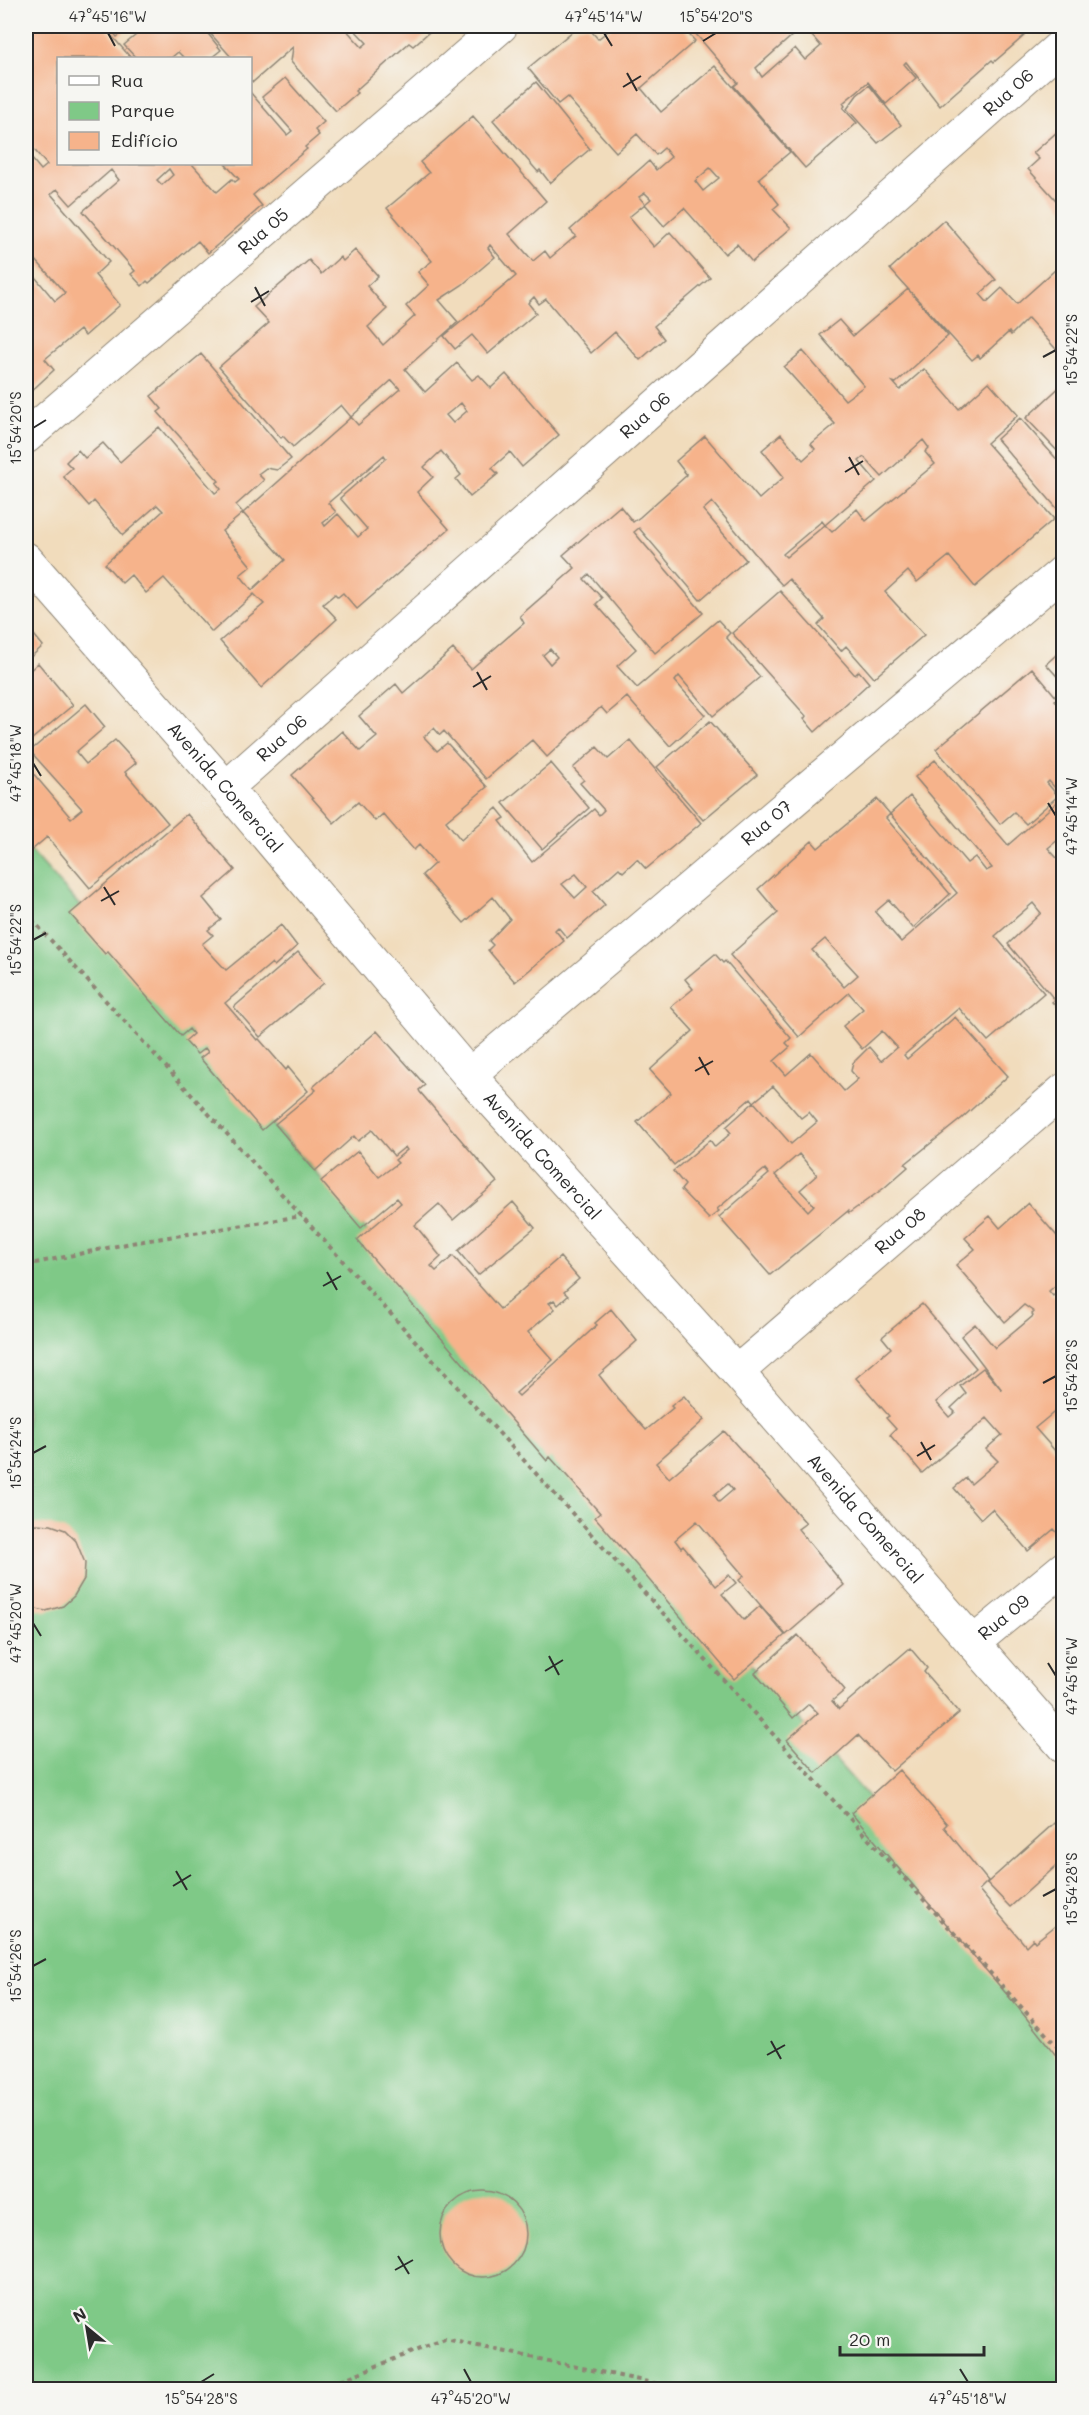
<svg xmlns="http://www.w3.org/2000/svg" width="1089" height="2415" font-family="Mali,sans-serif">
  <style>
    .green { fill: #7fc987; stroke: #557a59; stroke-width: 1.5 }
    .building { fill: #f6b38b; fill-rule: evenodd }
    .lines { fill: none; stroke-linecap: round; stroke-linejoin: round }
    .minor-casing { stroke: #8e8474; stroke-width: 35 }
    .path { stroke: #8e8474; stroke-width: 4; stroke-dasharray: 4.5 4.5; stroke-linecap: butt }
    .minor { stroke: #fff; stroke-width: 33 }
    .ticks { fill: none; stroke: #2b2b2b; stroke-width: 2 }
    .labels { text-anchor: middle; stroke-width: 6; stroke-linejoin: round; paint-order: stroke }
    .street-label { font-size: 18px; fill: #2b2b2b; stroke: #f6f6f2 }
    .neatline { fill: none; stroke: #2b2b2b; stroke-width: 2 }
    .ticks-label { font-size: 15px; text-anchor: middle; fill: #2b2b2b }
  </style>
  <rect width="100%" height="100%" fill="#f6f6f2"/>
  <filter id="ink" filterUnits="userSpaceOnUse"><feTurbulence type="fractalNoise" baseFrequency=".0167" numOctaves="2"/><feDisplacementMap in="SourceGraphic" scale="12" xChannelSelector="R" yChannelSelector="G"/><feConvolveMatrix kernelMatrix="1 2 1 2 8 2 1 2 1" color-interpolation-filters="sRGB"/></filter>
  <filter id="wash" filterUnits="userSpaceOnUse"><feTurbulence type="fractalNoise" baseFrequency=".008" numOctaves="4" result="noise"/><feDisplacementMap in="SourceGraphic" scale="24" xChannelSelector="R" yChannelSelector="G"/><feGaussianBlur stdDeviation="1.35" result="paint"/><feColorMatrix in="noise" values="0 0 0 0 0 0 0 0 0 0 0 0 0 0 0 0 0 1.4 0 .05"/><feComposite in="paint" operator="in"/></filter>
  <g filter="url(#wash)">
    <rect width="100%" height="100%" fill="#f1dcbc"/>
    <path class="green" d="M26,845l860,972 177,210v362h-1037z"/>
    <g id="blocks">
      <path class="building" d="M26,26h105l-14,11 -9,-11 -3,2 26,30h-73v106h134l25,28 15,-13 3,3 4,-3 -14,-15h25v-72l37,43 5,-4 -30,-34 23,-19 39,44 -9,8 4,5 -14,12 2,2 -54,46 9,11 -54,47 -10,-12 -49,42 -2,-2 -5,5 -11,-12 4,-3 -52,-60 36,-31 -8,-10 -40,35 -14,-16 -6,5 58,68 -14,13 25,30 -35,31 -5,-6 -35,29 9,11 -28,26v-130l29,35 10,-8 -39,-44v-97l15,18 6,-5 -21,-25v-90l2,-2 -2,-3zM169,169l4,6 -11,10 -5,-5z
        M147,26h62l-4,4 16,20 -10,8h-27l-6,-6 -7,6h-35l-12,-13z
        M219,26h124l19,21 5,-4 -16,-17h85l-23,20 -4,-3 -54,48 2,2 -21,18 -45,-49 2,-15 -40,35 -3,-2v-22h-18l-22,-25z
        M579,26h8l11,13 16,-13h67l14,15 -54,47 20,24 54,-46 75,86 -31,26 20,26 -6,5 18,19 -39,34 -15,-18 -12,10 -41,-46 -20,18 -19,-22 6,-5 -6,-6 -6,4 6,7 -16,13 25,30 16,-15 40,46 -56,48 10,13 -24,21 -25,-28 -24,21 -45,-54 -7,5 -5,-7 -6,6 8,10 -48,41 -16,-19 -17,14 -11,-13 72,-60 -26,-31 -2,3 7,9 -33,28 -23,15 19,22 -53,47 20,23 32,-29 15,17 7,-5 12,13 15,-14 53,61 -37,32 -12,-15 -18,16 6,6 -28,23 -14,-18 5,-4 -20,-24 -17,16 9,10 -16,15 32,37 -92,80 -14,-16 -5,4 -3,-3 -12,10 14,15 -76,69 -41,-47 44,-37 -10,-10 -42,38 -48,-54 -18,15 -15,-18 -9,8 -17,-19 58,-53 -6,-6 -34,30 -29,-34 -5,5 -26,-30 9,-8 -6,-6 12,-12 7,8 18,-15 17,19 39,-35 56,66 6,-4 -5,-6 3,-2 -61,-69 4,-3 -11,-13 50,-42 90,105 -14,11 -11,-2 -8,6 6,6 -28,25 7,8 -21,18 29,35 -11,9 12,15 33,-30 -42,-47 108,-96 7,8 42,-36 -8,-9 -41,37 -10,-12 -48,42 -10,-11 -2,2 -62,-71 50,-44 -15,-16 55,-47 12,14 19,-17 3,4 12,-11 23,26 -11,10 20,23 -19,18 15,18 32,-29 -9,-10 23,-21 -11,-13 14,-11 -45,-53 42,-35 -9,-11 53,-46 73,85 -37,33 24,27 12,-10 5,7 26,-22 -6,-6 79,-69 7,9 15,-13 -7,-9 -8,7 -19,-21 -21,18 -49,-55 -9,7 -30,-36zM710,168l9,10 -16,13 -8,-10zM461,403l6,8 -14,12 -7,-8zM384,455l2,3 -46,40 27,31 -9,8 -20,-23 -13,12 -2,-3 13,-11 -8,-9z
        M689,26h327l8,10 -30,26 -2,-2 -52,46 -34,-44 -2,2 12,14 -30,26 -18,-22 -25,21 2,3 -2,2 14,15 -52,45 -71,-82 4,-3zM803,26l18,20 -16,14 -10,-12 -33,29 -6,-9z
        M536,82l54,67 -40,34 -10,-13 -2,2 -45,-52z
        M869,85l32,40 -23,18 -31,-34 10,-14z
        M1064,126v83l-36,-40 11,-10 -6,-6z
        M944,220l52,60 -16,14 7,8 15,-14 15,16 47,-42v96l-36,-40 -17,17 -2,-3 -29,26 -2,-3 -6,5 -82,-91z
        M908,289l40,47 -52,47 -3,-1 7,8 24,-21 35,40 30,-27 29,33 -31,28 67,76 -79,68 -26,-31 -32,26 -9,-11 -23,21 39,43 -50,43 -28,-32 -5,5 -23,-26 6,-6 -35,-40 -7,6 -11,-12 -59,-71 -9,8 43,50 -46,40 -61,-72 -5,4 69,81 -48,40 -66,-79 -5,5 18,19 -6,6 40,45 -19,17 20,22 81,-68 12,13 -4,4 34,40 -47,39 -34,-40 -4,5 30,34 -35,31 -43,-49 -20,17 -6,-7 -54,50 -15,-17 -46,39 -42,-48 -4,4 -6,-7 -10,9 13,14 10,-8 40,44 -41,34 15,19 36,-32 8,10 -5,3 32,41 62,-53 5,6 5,-5 -24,-27 4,-3 -11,-12 24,-21 11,12 22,-19 71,83 -55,46 -9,-10 -14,13 -4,-4 -26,23 12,14 -38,33 -9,-11 -3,3 9,11 -49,41 -27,-32 5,-5 -4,-4 21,-22 -17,-22 -29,26 -42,-48 13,-12 -16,-18 -5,5 -31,-36 -8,7 -17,-19 -24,21 -42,-48 50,-44 18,20 17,-14 -18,-21 37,-32 7,9 50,-44 18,20 53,-46 -4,-7 55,-48 -12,-13 57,-49 13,16 7,-5 47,-42 -11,-14 29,-25 54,63 25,-22 -22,-27 19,-16 22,26 12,-11 -4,-5 24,-20 -51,-57 19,-16 42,49 19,-14 -44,-51 19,-15 14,16zM923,440l6,8 -4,4 10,12 -69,57 -9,-12 -25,23 -7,-7 -39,32 -3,-3 39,-33 3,4 51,-44 -17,-20 5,-4 18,20zM550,649l7,8 -7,7 -7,-9zM576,874l11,13 -12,11 -13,-14z
        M1064,383v75l-38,-40z
        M1020,418l42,47 2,-1v47l-3,2 -64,-74z
        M780,591l75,84 4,-4 10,12 -54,49 -11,-13 2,-3 -74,-83z
        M26,625l17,21 -17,15z
        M1064,648v36l-18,-20z
        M38,663l35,42 -47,39v-70z
        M1032,668l25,30 -2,2 9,11v124l-16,13 16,18v38l-3,2 3,3v107l-12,-14 3,-2 -47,-56 33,-31 -8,-10 -38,33 49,57 -56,48 -29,-33 -55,47 3,4 48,-42 53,59 -47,43 -56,45 3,3 -24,21 -35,25 -1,-2 -5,4 -73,60 -51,-58 50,-43 -4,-5 -48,40 2,2 -10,8 -28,-29 4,-5 -12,-14 37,-31 5,7 16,-14 -5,-6 28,-25 37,42 26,-22 -8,-10 -8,6 -28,-32 -19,16 -3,-4 -77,67 -37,-43 34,-29 -21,-23 43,-39 -22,-24 22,-18 -8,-10 30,-25 8,9 2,-2 66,77 -5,5 4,4 -16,14 12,14 25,-22 33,38 14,-12 -7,-8 2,-8 16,-16 12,14 16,-14 -15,-16 -20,18 -19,-23 20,-17 -14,-16 -50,44 -69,-82 48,-42 -20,-24 54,-48 6,7 59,-49 13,15 20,-18 57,67 8,-6 11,14 6,-3 -77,-91 20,-17 73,85 55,-48 -14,-16 -2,2 11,13 -32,28 -12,-12 -14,12 -64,-75zM890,814l67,79 -56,49 -26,-30 14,-12 24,28 37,-34 -64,-76zM825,939l33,36 -14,12 -32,-37zM799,1154l18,21 -17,15 14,15 -6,6 -33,-36z
        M86,704l19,23 -29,25 10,12 29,-24 21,23 -11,9 43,51 -78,65 -43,-51 -21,18v-90l45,53 11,-9 -52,-58z
        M710,721l47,54 -54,45 -46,-53z
        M551,763l38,45 -47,41 -39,-46z
        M187,814l48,56 -32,28 18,22 -13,10 5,5 -11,9 24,26 55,-45 16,21 -23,20 -2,-3 -47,40 32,37 2,-1 27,31 2,-3 20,24 -46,39 -62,-72 8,-6 -3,-4 -8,6 -12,-13 8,-7 -4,-5 -8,7 -73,-84 -3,2 -35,-40z
        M298,952l26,31 -64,54 -26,-30z
        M377,1031l48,54 -6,5 1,2 77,90 -44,38 -14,-16 -24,21 26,32 -10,9 5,5 17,-15 47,53 60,-52 19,22 -15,13 4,4 -10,9 -4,-5 -5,3 6,6 -27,23 25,28 -37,33 3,3 78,-71 -2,-2 16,-14 26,32 -38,34 18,23 29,32 27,-22 -2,-2 13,-10 20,24 -48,43 13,15 55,-47 82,92 -8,6 46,56 -58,50 -47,-55 5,-4 -47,-55 -22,19 6,8 2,-2 33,40 13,-11 7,8 -14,11 22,26 16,-14 25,29 -51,44 -139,-162 5,-4 -50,-56 -3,4 -190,-221 44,-37 -4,-5 -36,30 -40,-47 37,-30 21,26 19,-14 -3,-3 12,-10 -2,-3 -11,9 -22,-26 -14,11 -4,-5 -39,35 -40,-47 41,-34 -3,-3zM728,1484l5,6 -14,12 -5,-7z
        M513,1202l22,26 -57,47 -20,-24z
        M1028,1203l36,41v34l-15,13 4,5 11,-10v118l-29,24 29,33v79l-10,-11 -26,22 -36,-42 -11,10 -27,-31 12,-10 5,6 27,-23 -12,-12 16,-14 -15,-17 -65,55 -32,-38 6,-6 -10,-11 3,-2 -33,-38 35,-30 -9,-11 40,-33 54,64 -40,34 13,15 6,-5 -4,-4 15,-14 -6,-8 23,-18 19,22 -41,-54 14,-12 20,24 38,-32 -1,-2 2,-2 -10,-7 -19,17 -49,-57 19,-16 -10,-11 25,-22 10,12z
        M36,1524l15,1 14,5 11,11 9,22 -1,16 -10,17 -11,10 -17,5 -20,-4v-80z
        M798,1635l47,55 -13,11 7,8 71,-61 17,20 -3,4 35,41 -67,58 -34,-36 -42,38 -29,-33 31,-27 -9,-9 -16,14 -38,-45z
        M899,1770l48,54 -3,3 44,54 -9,9 47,56 7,-7 2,3 29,-23 -2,144 -46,-58 -165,-192z
        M1061,1817l3,3v39l-54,48 -23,-24z
        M440 2234a43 43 0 1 1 86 0a43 43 0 1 1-86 0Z"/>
    </g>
  </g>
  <g filter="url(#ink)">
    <use href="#blocks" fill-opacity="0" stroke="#8e8474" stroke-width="1.5"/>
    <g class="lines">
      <g class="minor-casing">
        <g id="minor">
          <path id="s1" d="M26,437l475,-411"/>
          <path id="s2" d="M26,559l200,229 243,287 268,297 327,375"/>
          <path id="s3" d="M226,788l838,-745"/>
          <path id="s4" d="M469,1075l595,-504"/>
          <path id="s5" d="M737,1372l327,-282"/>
          <path id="s6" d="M973,1643l91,-75"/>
        </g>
      </g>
      <path class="path" d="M26,913l1038,1141
        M26,1265l105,-22 171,-27
        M316,2390l129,-51 241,51"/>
      <use href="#minor" class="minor"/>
    </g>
  </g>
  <path class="ticks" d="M108,33l7,13M604,33l8,13M703,41l13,-8M627,73l10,18M623,87l18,-11M255,287l10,19M251,302l18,-11M1043,357l13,-7M33,428l13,-8M849,457l10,18M845,472l18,-11M477,672l10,18M473,687l18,-11M33,763l8,13M1048,803l8,13M104,887l11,18M101,901l18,-10M33,940l13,-7M699,1057l10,18M695,1071l18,-10M327,1272l10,18M323,1286l18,-10M1043,1383l13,-7M921,1442l10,18M33,1453l13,-7M917,1456l18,-11M33,1623l8,13M549,1656l10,19M1048,1663l8,13M545,1671l18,-11M176,1871l11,19M173,1886l18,-11M1043,1896l13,-7M33,1966l13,-7M771,2041l10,18M767,2055l18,-10M398,2256l11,18M395,2270l18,-10M464,2369l7,13M960,2369l8,13M201,2382l13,-8"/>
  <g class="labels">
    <g class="street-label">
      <text dy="6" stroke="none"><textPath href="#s3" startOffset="1047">Rua 06</textPath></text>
      <text dy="6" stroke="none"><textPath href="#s1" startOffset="314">Rua 05</textPath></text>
      <text dy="6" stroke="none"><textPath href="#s3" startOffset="561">Rua 06</textPath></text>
      <text dy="6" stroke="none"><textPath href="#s3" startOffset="75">Rua 06</textPath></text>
      <text dy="6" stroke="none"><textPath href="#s2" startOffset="303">Avenida Comercial</textPath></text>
      <text dy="6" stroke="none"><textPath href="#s4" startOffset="390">Rua 07</textPath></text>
      <text dy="6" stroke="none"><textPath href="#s2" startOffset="789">Avenida Comercial</textPath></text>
      <text dy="6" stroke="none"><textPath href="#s5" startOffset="216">Rua 08</textPath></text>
      <text dy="6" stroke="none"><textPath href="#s2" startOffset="1275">Avenida Comercial</textPath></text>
      <text dy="6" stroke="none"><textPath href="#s6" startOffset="40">Rua 09</textPath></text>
    </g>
  </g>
  <rect width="1089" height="2415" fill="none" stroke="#f6f6f2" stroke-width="66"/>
  <rect x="57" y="57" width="195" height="108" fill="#f6f6f2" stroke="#a5a5a2" stroke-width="1.5"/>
  <rect x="69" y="76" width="30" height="9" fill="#ffffff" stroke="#a5a5a2" stroke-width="1.5"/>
  <text x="111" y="87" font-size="18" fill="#2b2b2b">Rua</text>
  <rect x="69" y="102" width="30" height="18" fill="#7fc987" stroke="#a5a5a2" stroke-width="1.5"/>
  <text x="111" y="117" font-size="18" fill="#2b2b2b">Parque</text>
  <rect x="69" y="132" width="30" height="18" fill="#f6b38b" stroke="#a5a5a2" stroke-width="1.5"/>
  <text x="111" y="147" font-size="18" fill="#2b2b2b">Edifício</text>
  <g transform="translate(87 2328) rotate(330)" stroke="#f6f6f2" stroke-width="4.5" paint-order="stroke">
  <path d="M0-4.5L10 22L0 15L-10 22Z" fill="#2b2b2b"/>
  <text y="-9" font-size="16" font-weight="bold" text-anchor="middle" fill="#2b2b2b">N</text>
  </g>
  <path d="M840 2346v9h144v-9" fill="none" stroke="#2b2b2b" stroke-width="3"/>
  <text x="849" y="2346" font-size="18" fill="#2b2b2b" stroke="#f6f6f2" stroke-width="4.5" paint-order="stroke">20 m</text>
  <rect x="33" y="33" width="1023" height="2349" class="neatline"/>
  <g class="ticks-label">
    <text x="108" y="22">47°45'16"W</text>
    <text x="604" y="22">47°45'14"W</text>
    <text x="716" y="22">15°54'20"S</text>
    <text transform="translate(1072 350) rotate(-90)" y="5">15°54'22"S</text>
    <text transform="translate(16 428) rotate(-90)" y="5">15°54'20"S</text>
    <text transform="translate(16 763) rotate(-90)" y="5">47°45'18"W</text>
    <text transform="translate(1072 816) rotate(-90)" y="5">47°45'14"W</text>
    <text transform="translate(16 940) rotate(-90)" y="5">15°54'22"S</text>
    <text transform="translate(1072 1376) rotate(-90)" y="5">15°54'26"S</text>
    <text transform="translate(16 1453) rotate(-90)" y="5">15°54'24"S</text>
    <text transform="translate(16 1623) rotate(-90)" y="5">47°45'20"W</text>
    <text transform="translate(1072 1676) rotate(-90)" y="5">47°45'16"W</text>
    <text transform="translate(1072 1889) rotate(-90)" y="5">15°54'28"S</text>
    <text transform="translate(16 1966) rotate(-90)" y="5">15°54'26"S</text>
    <text x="201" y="2404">15°54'28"S</text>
    <text x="471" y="2404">47°45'20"W</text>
    <text x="968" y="2404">47°45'18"W</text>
  </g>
</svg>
